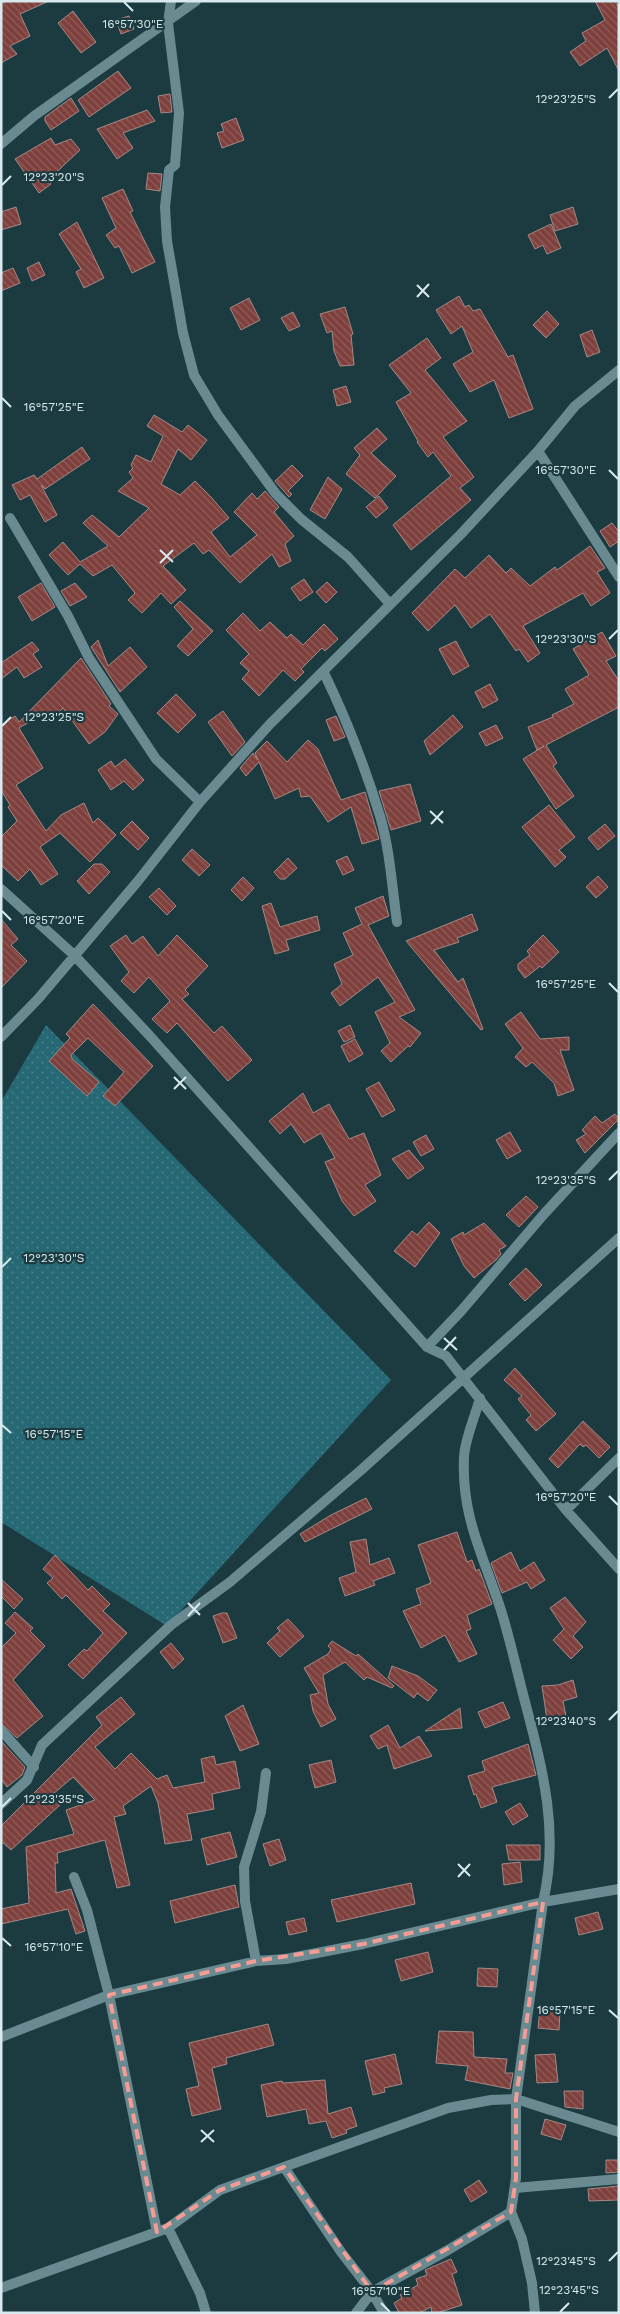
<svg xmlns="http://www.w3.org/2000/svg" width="620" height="2314" font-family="'Work Sans',sans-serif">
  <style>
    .grass { fill: url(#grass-dots) }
    .building { fill: url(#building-back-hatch); stroke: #a78885 }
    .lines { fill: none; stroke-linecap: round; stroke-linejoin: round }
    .street { stroke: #698a91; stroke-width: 10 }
    .marked { fill: none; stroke: #f59c95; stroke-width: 4; stroke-dasharray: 10 6; stroke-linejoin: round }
    .ticks { fill: none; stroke: #d8eaed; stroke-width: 2 }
    .ticks-label { font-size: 12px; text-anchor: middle; fill: #d8eaed; stroke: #1c3b41; stroke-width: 4.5; stroke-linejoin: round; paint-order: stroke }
  </style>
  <defs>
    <pattern id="grass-dots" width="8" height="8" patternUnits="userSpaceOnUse" patternTransform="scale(1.25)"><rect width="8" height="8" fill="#266975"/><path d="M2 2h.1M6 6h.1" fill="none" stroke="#457f89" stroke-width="1.8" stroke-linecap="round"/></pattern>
    <pattern id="building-back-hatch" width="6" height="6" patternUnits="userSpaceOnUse" patternTransform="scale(1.25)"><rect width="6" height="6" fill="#7e403d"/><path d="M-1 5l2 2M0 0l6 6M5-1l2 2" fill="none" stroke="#905c59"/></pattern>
  </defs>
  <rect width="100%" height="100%" fill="#1c3b41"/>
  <path class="grass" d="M46,1025l345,355 -224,246 -166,-104v-420z"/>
  <path class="building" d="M7,1h42l-29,13 10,22 -20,10 7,8 -16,9v-59z
    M595,1h20l4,8v62l-12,-23 -27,18 -10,-14 16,-11 -4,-8 23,-13z
    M73,11l23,31 -15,11 -23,-30z
    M129,16l5,13 -13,5 -5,-14z
    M118,71l13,17 -42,29 -11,-17z
    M170,94l2,18 -11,1 -3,-17z
    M71,98l8,13 -28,19 -6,-9v-4z
    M147,110l8,11 -32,12 10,15 -16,11 -20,-30z
    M236,118l8,22 -22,8 -5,-15 7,-2 -3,-7z
    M51,138l4,7 16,-6 9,11 -32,30 3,4 -12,9 -24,-34z
    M148,173l14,1 -2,17 -14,-2z
    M123,189l10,22 -3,1 25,50 -23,11 -13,-27 -4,2 -9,-13 10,-7 -14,-30z
    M16,207l5,17 -20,6v-18z
    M573,207l5,17 -23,7 -5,-16z
    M77,222l27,56 -20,10 -8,-16 5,-3 -22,-35z
    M551,224l10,24 -14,6 -4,-9 -8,4 -7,-14z
    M39,262l6,13 -13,6 -5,-13z
    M13,268l7,15 -19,8v-18z
    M459,296l6,11 4,-2 4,6 7,-2 28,48 5,-2 20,54 -24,9 -15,-38 -24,12 -17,-28 20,-12 -11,-26 -11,8 -15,-24z
    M249,298l11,22 -19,10 -11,-22z
    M345,307l8,27 -2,1 3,30 -14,1 -6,-15 -2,-20 -5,2 -7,-19z
    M547,311l12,13 -13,14 -13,-13z
    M293,312l7,14 -11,5 -8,-13z
    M592,330l8,22 -13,5 -7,-22z
    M427,338l14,20 -16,12 42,51 -24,16 31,40 -14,11 11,12 -60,50 -18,-25 58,-49 -18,-24 -5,5 -11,-15 1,-1 -22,-39 15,-9 -22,-28z
    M346,386l5,16 -14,4 -4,-16z
    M154,415l28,17 6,-7 19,15 -16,20 -13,-11 -17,35 19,11 15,-14 15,15 19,22 -18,14 19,25 27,-22 -23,-23 18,-19 5,6 8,-8 14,16 -5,5 20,24 -9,8 6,17 -12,6 -7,-13 -32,29 -31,-33 -6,4 -9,-11 -31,23 23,24 -15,14 -10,-11 -19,20 -14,-13 7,-7 -23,-28 -19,11 -13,-12 -12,11 -19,-20 14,-13 17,20 28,-16 -25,-23 9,-8 27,22 30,-29 -31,-17 15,-13 -4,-6 4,-4 -2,-3 5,-10 15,7 12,-26 -16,-10z
    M377,428l10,11 -16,14 25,23 -21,22 -29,-24 14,-19 -6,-7z
    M82,447l8,12 -45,30 -4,-4 16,30 -12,7 -15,-27 -10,5 -8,-15 22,-10 3,4z
    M292,465l11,11 -15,15 4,3 -3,3 -14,-16z
    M328,477l14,12 -17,30 -15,-9z
    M379,496l9,12 -12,10 -10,-11z
    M612,523l7,9v9l-9,6 -10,-16z
    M590,546l15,22 -8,4 13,21 -19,13 -8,-13 -60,33 17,27 -12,9 -9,-13 -3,2 -26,-37 -19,14 -16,-23 -27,26 -16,-18 43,-44 10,9 24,-23 17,18 5,-5 19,18 25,-19 2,3z
    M304,579l9,13 -13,9 -9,-13z
    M327,582l10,10 -11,11 -10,-11z
    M41,583l14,24 -23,14 -14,-24z
    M75,583l12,14 -17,9 -9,-15z
    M180,601l33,30 -25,25 -11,-10 16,-17 -19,-22z
    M243,613l17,18 10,-9 17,16 4,-4 12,11 21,-21 14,15 -13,12 -3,-3 -21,21 3,3 -9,9 -12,-11 -24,26 -17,-17 7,-8 -9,-8 9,-9 -23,-24z
    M602,632l14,24 -10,5 13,20v26l-73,38 11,18 -4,3 21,30 -18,13 -33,-50 21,-13 -7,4 -9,-23 25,-10 -1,-2 22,-11 -9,-15 24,-14 -16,-26z
    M98,640l10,26 22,-19 17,20 -27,25 -29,-45z
    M456,641l13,25 -16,9 -14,-26z
    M32,642l7,8 -6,4 9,13 -18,11 -7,-11 -16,12v-16z
    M81,658l30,46 -2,2 9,8 -13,18 -16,12 -26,-36 -14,14 -8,-7 -22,13 24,40 -27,17 30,46 15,-16 23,-12 9,20 5,-5 18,17 -26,27 -30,-29 -20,14 18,27 -17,11 -11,-16 -12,12 -17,-16v-28l16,-16 -9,-14 2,-2 -9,-15v-65l14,-9 4,6z
    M490,684l8,16 -15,8 -8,-16z
    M176,694l20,21 -18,18 -21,-20z
    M223,711l22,31 -13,14 -24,-34z
    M453,715l10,12 -33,28 -6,-14z
    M336,716l9,21 -11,4 -8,-21z
    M496,725l7,13 -17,8 -7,-13z
    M308,740l10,9 23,51 24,-8 14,47 -17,5 -11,-37 -23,15 -18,-26 -9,1 -2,-9 -24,11 -16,-37 -13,14 -6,-8 13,-15 5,7 -3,-7 12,-12 20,21z
    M125,759l19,21 -11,10 -9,-9 -13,9 -13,-20 13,-9 4,6z
    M410,784l11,37 -30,9 -12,-39z
    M549,805l26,32 -16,13 7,7 -11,10 -33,-40z
    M132,821l17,17 -11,12 -18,-17z
    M605,824l10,12 -17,14 -10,-12z
    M192,849l18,16 -11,11 -17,-16z
    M347,856l7,14 -11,5 -7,-14z
    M288,858l9,10 -12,11h-5l-6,-7z
    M94,864h8l8,8 -21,22 -12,-13z
    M598,876l10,11 -12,11 -10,-11z
    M243,877l11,11 -12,13 -11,-11z
    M159,888l17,18 -9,9 -18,-18z
    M383,896l6,20 -21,9 47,85 -16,7 22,16 -11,14 -2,-1 -17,16 -10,-11 9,-8 -15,-31 20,-10 -17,-25 -38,29 -9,-13 11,-9 -8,-20 19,-9 -10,-22 19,-9 -7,-16z
    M271,903l9,24 37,-11 3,14 -34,10 3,10 -14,4 -13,-48z
    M472,914l6,16 -21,8 2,4 -25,8 24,32 5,-4 20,51 -2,1 -75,-89z
    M1,919l17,20 -7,6 16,16 -26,27z
    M126,935l6,9 11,-8 15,20 19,-21 31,31 -23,24 4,4 -7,5 32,34 8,-7 30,34 -24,21 -51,-58 -10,10 -15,-14 18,-18 -21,-24 -15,16 -13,-12 8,-9 -19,-26z
    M543,935l16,17 -17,16 -2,-2 -15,12 -7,-9v-5l12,-9 -3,-4z
    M93,1004l60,62 -38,40 -12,-10 21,-24 -36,-34 -17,17 1,4 27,23 -12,14 -38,-35 21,-23 -4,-4z
    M521,1012l19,27 29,-2v13h-9l14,40 -16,6 -4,-13 -22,-21 -6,5 -11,-10 8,-9 -18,-24z
    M350,1025l5,12 -11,5 -6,-11z
    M355,1039l8,15 -14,8 -8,-16z
    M379,1082l16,28 -13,7 -16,-28z
    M303,1093l10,20 16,-9 20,35 15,-6 17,42 -16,10 11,16 -22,15 -12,-15 -17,-39 10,-4 -14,-25 -17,10 -13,-19 -11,10 -11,-13z
    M615,1114l4,5 -34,34 -9,-13 10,-6 -4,-4 13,-14 7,7z
    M510,1132l11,19 -14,8 -11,-19z
    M426,1135l8,14 -13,7 -8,-14z
    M409,1150l15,18 -16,11 -16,-20z
    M526,1196l12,11 -19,20 -13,-12z
    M429,1222l11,11 -25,34 -21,-16 18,-20 5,4z
    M484,1223l22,23 -7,4 2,4 -5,6 -22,18 -10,-12 -13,-27 12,-7 1,3z
    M526,1268l16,17 -17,16 -16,-17z
    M515,1368l41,46 -20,17 -10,-11 5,-5 -13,-16 4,-3 -18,-16z
    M583,1421l27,26 -11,11 -13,-13 -3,2 -3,-3 -22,24 -9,-9z
    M366,1498l6,11 -67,33 -5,-8 31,-19z
    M457,1532l10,30 5,-2 4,11 3,-2 13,35 -25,11 4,14 -5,2 11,23 -18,8 -14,-27 -24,13 -18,-37 18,-7 -5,-15 15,-6 -13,-38z
    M366,1539l4,26 19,-7 6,15 -22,8 2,4 -30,11 -6,-18 17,-6 -6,-30z
    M511,1552l9,19 14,-9 11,18 -14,9 -4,-7 -25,11 -11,-30z
    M55,1555l33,35 4,-4 18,18 -7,7 24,22 -44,46 -15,-14 16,-16 3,2 16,-18 -37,-38 -4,4 -15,-16 6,-5 -10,-9z
    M1,1579l22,20 -9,10 -13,-13z
    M565,1597l21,25 -13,14 10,11 -12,12 -18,-19 11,-11 -14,-21z
    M15,1612l18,16 -3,3 15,15 -32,34 30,36 -26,22 -16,-15v-75l15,-15 -11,-10z
    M222,1613h5l10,25 -14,5 -10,-27z
    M288,1619l16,17 -24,21 -13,-14 13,-12 -3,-3z
    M332,1641l24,15 2,-2 36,32 -2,2 -25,-11 -3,3 -19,-18 -22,13 5,29 8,15 -15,8 -8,-16 -3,-16 9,-2 -15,-25 24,-14 3,-5 -3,-3z
    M171,1643l13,16 -11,10 -13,-17z
    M392,1666l26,10 19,14 -9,11 -11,-8 -3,5 -26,-20z
    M573,1680l4,17 -14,4 3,15 -19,4 -5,-34 16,-1z
    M121,1697l14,17 -40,33 20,22 16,-16 26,26 10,-4 6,13 32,-6 -4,-23 13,-3 2,9 19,-4 5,27 -28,6 2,15 -27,5 5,26 -27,4 -7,-41 -7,-17 -28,20 3,8 -12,3 16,68 -13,3 -12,-48 -48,13 1,10h-3l1,30 15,-4 14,42 -9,3 -8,-25 -67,15v-15l28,-6 -3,-56 48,-13 -8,-24 29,-10 -22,-23 -20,17 8,10 -50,46 -10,-9v-15l101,-101 -6,-8z
    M503,1702l7,16 -25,10 -7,-16z
    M243,1705l16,39 -19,7 -15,-35z
    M460,1708l2,20 -37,3z
    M388,1725l12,23 19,-12 13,20 -38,13 -7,-24 -9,4 -8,-13z
    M1,1741l24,26 -3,8 -15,12 -6,-8z
    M528,1744l8,31 -44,12 5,15 -16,6 -5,-14 -2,1 -6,-19 17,-5 -3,-10z
    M331,1760l5,22 -21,6 -6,-23z
    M520,1803l8,13 -15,9 -8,-13z
    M230,1832l7,25 -30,8 -6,-26z
    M279,1839l7,21 -16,6 -7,-22z
    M506,1845h34v15h-31z
    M520,1862l2,20 -18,3 -2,-21z
    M411,1883l4,21 -78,18 -6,-22z
    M235,1885l4,22 -64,16 -5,-22z
    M598,1912l5,17 -24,6 -4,-17z
    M304,1918l3,13 -18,4 -3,-13z
    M428,1952l5,20 -32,9 -6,-21z
    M478,1968l20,1 -1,18 -20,-1z
    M540,2009l20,1 -1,20 -21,-2z
    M268,2024l6,21 -48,13 1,6 -15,4 9,41 -29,7 -6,-27 13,-3 -10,-43z
    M439,2031l34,1 1,25 33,2 -2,14h8l-3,16 -45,-9 3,-14 -32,-3z
    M395,2054l7,30 -18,4 1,4 -12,3 -8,-34z
    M555,2054l3,28 -21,1 -2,-28z
    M325,2080l3,34 23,-7 6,19 -11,4 1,3 -15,5 -6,-17 -17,3 -3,-15 -39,8 -6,-32 21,-4 1,2z
    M564,2091h19v18l-18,-2z
    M545,2119l21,6 -5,15 -20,-6z
    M606,2160h13v12l-13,1z
    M479,2180l8,12 -16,10 -7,-12z
    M619,2186v14l-30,1 -1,-12z
    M451,2259l6,13 -5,2 10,31 -25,8h-5l-1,-6 -12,6h-20l-5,-10 8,-5 -2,-3 18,-10 -2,-6 11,-4 -2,-5z"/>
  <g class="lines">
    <path class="street" d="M171,1l-3,22 11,90 -4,52 -6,5 -4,37 2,34 16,92 11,42 24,40 58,79 25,25 47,38 42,47
      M1,144l33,-28 162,-115
      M538,451l81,126
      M10,518l58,98 21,42 67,101 44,43
      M324,673c22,45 41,94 56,143 10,34 12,71 17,106
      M1,889l73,66 75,80 278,312 19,9 120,154 53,59
      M1,1037l37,-38 100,-118 62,-79 70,-78 191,-190 77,-83 37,-45 44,-36
      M427,1347l35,-37 82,-96 75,-81
      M480,1398c-5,19 -15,40 -16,59 -3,63 22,103 39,160 8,27 14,54 21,81 18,69 36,133 19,204l-27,197v79l-5,34 11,27 10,44 3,30
      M566,1510l53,-52
      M1,1730l33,37
      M1,1804l26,-24 15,-35 129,-120 59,-43 130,-111 259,-233
      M74,1877l13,33 22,85 48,237
      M256,1961l-11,-60 -1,-34 17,-55 5,-39
      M1,2037l108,-42 147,-34 30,-2 77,-15 180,-42 76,-13
      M284,2167l57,85 31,40 12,21
      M515,2188l104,-9
      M168,2228l32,65 6,20
      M1,2288l167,-60 52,-38 228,-82 43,-8 25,-1 103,33
      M356,2313l16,-21 76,-42 63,-38"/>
  </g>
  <path class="marked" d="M543,1902l-27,197v79l-5,34 -139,80 -88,-125 -64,23 -63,42 -48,-237 147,-34 107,-17z"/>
  <path class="ticks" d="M124,2l9,9M609,98l9,-9M2,185l9,-9M417,285l12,12M417,297l12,-13M2,398l9,9M609,470l9,9M160,550l13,12M160,563l13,-13M609,639l9,-9M2,726l9,-9M430,811l13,12M431,824l12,-13M2,911l9,9M609,983l9,9M174,1077l12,12M174,1089l12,-12M609,1180l9,-9M2,1267l9,-9M444,1338l13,12M444,1350l12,-13M2,1425l9,8M609,1496l9,9M188,1603l12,12M188,1616l12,-13M609,1720l9,-9M2,1807l9,-9M458,1864l12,12M458,1877l12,-13M2,1938l9,8M609,2010l9,8M201,2130l13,12M201,2142l13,-12M609,2261l9,-9M381,2303l9,9M560,2312l9,-9"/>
  <g class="ticks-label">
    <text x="133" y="28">16°57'30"E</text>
    <text x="566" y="103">12°23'25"S</text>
    <text x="54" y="181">12°23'20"S</text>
    <text x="54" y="411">16°57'25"E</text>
    <text x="566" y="474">16°57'30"E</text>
    <text x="566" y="643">12°23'30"S</text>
    <text x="54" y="721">12°23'25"S</text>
    <text x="54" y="924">16°57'20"E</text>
    <text x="566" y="988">16°57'25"E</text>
    <text x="566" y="1184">12°23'35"S</text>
    <text x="54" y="1262">12°23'30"S</text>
    <text x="54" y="1438">16°57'15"E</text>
    <text x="566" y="1501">16°57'20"E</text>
    <text x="566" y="1725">12°23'40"S</text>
    <text x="54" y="1803">12°23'35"S</text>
    <text x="54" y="1951">16°57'10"E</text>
    <text x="566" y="2014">16°57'15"E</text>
    <text x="566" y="2265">12°23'45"S</text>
    <text x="569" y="2294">12°23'45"S</text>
    <text x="381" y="2295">16°57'10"E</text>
  </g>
  <rect width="620" height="2314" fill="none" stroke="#d8eaed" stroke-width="5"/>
</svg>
